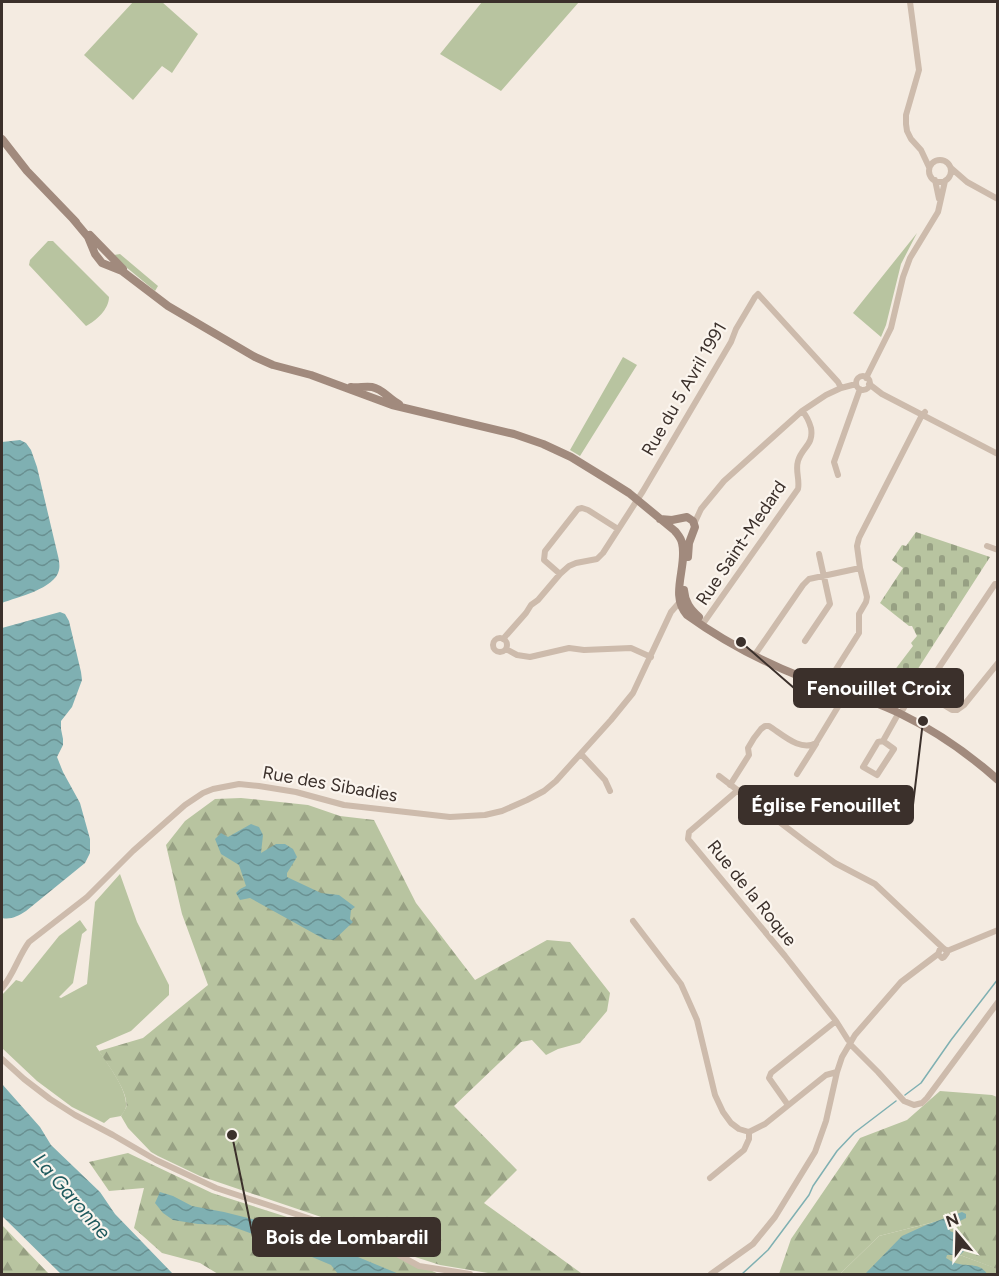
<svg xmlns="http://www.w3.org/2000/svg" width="999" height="1276" font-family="Figtree,sans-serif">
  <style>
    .green { fill: #b8c4a0 }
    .forest { fill: url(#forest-firs) }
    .cemetery { fill: url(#cemetery-stones) }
    .water { fill: url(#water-waves) }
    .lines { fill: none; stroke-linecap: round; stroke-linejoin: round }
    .stream { stroke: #7fb0b2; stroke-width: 1.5 }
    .minor { stroke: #cdbbac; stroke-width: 6 }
    .secondary { stroke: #a18a7d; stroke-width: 8 }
    .labels { text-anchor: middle; stroke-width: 4.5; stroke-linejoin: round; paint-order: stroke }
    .street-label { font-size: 18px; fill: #3b302b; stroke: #fbf5ee }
    .water-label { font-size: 20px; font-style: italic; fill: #1f5a5e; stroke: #fbf5ee }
    .leader { fill: none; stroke: #3b302b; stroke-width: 2 }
    .callout-dot { fill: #3b302b; stroke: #fbf5ee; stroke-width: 2 }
    .callout { fill: #3b302b; stroke: #3b302b; stroke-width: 2 }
    .callout-label { font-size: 20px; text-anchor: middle; font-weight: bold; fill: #fff }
  </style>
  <defs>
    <pattern id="forest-firs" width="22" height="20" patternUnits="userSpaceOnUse" patternTransform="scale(1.5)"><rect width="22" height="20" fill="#b8c4a0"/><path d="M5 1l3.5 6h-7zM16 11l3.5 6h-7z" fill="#97a083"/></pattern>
    <pattern id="cemetery-stones" width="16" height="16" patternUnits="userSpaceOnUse" patternTransform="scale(1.5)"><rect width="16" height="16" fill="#b8c4a0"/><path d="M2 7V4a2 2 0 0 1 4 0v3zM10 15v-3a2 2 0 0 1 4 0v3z" fill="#97a083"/></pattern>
    <pattern id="water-waves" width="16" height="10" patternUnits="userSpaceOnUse" patternTransform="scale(1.5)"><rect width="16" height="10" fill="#7fb0b2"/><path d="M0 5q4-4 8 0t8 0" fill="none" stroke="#699091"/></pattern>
  </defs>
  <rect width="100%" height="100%" fill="#f4ebe1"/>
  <path class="green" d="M133,2h29l36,32 -26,39 -10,-7 -29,34 -49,-45z
    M482,2h97l-78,89 -61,-37z
    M917,233l-16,31 -15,61 -5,12 -28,-24z
    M48,241h5l56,56c0,12 -13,24 -23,29l-57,-61 1,-5z
    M120,254l38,32 -3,5 -35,-29 -6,-7z
    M623,357l14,8 -57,91 -10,-6z
    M120,874l17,48 32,63v10l-38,36 -35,15c9,15 29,39 30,57 1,5 -2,9 -5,13l-11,2 -6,5 -32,-16 -35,-26 -35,-33v-53l14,-15 6,2 37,-46 21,-16 7,10 -5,4 -9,49 -14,14 2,1 26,-14 8,-82z
    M942,1220l17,3 1,32 38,14 -1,5h-157l39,-38z"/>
  <path class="forest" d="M241,798l67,7 32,11 34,4 42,83 59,77 72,-40 23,2 40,51 -3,18 -27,32 -22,6 -12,6 -14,-15 -11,2 -67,64 63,64 -33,33 97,70 18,1h-105l-54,-9 -28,-9 -43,-25 -39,-11 -130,-44 -42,-20 -7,-4 -23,-24 -7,-12c1,-1 4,-7 5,-8 4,-15 -19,-44 -27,-57l44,-13 65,-53 -26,-71 -16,-69 19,-24 30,-22z
    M940,1091l52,4 5,2v172l-37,-14 -1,-31 -17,-4 -63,16 -39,38h-61l12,-35 69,-101 47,-18z
    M128,1153l84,40 160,51 67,30h-221l-18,-11 -38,-10 -28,-25 10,-40 -35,3 -20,-29z
    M2,1225l47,49h-47z"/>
  <path class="cemetery" d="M916,532l74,25 -96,149 -19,-8v-2l38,-50 -2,-3 6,-7 -5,-10h-3l-29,-23 23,-35 -11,-8 10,-15 4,1z"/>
  <path class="water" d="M20,440l6,3 5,7 6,17 21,89c1,4 2,10 1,14 -4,19 -42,27 -57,33v-161z
    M60,612l5,2 4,7 12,51 1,8 -10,27 -11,14v8l2,10v6l-6,12 6,15 17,31 10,36v14l-5,10 -59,48c-8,5 -15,9 -24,7v-290z
    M251,824l8,3 4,8 -2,18 15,-9h9l8,5 4,8 -10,16v4l34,16 18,2 16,12 -4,3 -1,9 3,3 -19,18 -10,-1 -74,-41 -10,2 -4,-7 4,-4 6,-3 -7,-21 -18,-11 -6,-15 6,-6 7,4z
    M2,1084l38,43 11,18 49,47 15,22 58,60h-112l-59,-58z
    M160,1192l13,4 19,10 32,6 64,16 111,46h-61l-7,-9 -38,-16 -65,-24 -30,-1 -25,-4 -10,-7 -8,-10z
    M962,1212l4,2v4l-17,8 1,5c8,3 13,11 15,19l-5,5h-13l-1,3c2,1 8,5 9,5 12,4 25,-1 32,11h-122l37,-38 24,-11z"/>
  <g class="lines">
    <path class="stream" d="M905,1095l16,-12 30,-43 47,-61
      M742,1274l26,-24 41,-55 4,-9 24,-35 17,-18 42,-32"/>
    <path class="minor" d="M910,2l9,68 -13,45v9l1,7 4,8 10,11 8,17
      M929 171a11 11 0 1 1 22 0a11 11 0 1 1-22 0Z
      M951,168l16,14 31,17
      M935,180l4,19
      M856 383a7 7 0 1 1 14 0a7 7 0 1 1-14 0Z
      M866,378l25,-50 12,-51 7,-19 28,-46 7,-31
      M869,384l13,10 116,60
      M838,475l-4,-13 26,-73
      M694,524l7,-15 23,-28 78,-70 24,-16 15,-7 15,-4
      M987,546l11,4
      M860,568l-3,-22 2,-8 63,-123 3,-3
      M560,574l-16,-14 1,-9 33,-42 4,-1 6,2 30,19
      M702,625l96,-136c2,-10 -3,-18 0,-28 4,-14 16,-16 13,-33 -2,-7 -4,-12 -9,-17
      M493 645a7 7 0 1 1 14 0a7 7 0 1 1-14 0Z
      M503,639l23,-26 5,-8 7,-5 22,-26 9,-8 7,-3 21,-4 6,-6 40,-62 88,-149 5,-13 19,-32 3,-3 80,88 3,6
      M805,641l25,-37 -11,-50
      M506,649l11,6 13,2 39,-9 15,2 47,-2 20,9
      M754,656l49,-71 6,-6 51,-11 7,29 -1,5 -7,12v19l-33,52
      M918,692l6,1 28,17h5l7,-5 34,-42
      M883,741l14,-25 5,-5 7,-12 9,-7v-5h5l5,-3 67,-100h3
      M883,741l11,8 -17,26 -14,-8 15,-25z
      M581,754l24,26 5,11
      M797,774l19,-30
      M719,776l88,67 28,20 40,21 68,64
      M730,785l19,-30 -1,-7 6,-10 7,-9 4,-3h4c13,8 31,26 47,17l31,-51
      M738,790l-49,42 -1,7 97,117 51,65 12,19 3,2
      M633,921l48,63 16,36 18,75 8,17 8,11 8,6 10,3 16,-8 61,-49 11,-3
      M947,951l51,-21
      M2,988c12,-14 16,-31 27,-46l58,-45 46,-46 52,-46 18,-12 10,-4 26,-5 20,2 37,6 48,13 106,12 35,-2 17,-4 25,-11 17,-9 12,-10 55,-61 22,-27 38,-81 7,-8 5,-1
      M850,1044l28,28 26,29 10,4 8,-2 5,-5 71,-96
      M2,1059l22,20 26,20 25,16 38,20 43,25 60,28 150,49 53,29 51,8
      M788,1105l-19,-27 2,-5 65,-52
      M710,1178l34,-28 5,-11v-7
      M711,1274l42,-30 22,-27 40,-65 11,-31 11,-49 5,-15 13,-22 46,-53 37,-28 2,-5 3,-1 4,3v2l-3,4 -2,1 -4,-4"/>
    <path class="secondary" d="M2,139l25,32 49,51
      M73,219l15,18 7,17 7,9 20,8 46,35 87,51 18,8 38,10 81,30 122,29 29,10 28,13 39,24 19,12 46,38c3,4 6,7 7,12 6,23 -13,52 5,72 36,26 76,47 117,63 32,11 64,20 95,35 35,17 70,41 99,67
      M90,235l33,34
      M351,387c7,1 14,-1 21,0 11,2 17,12 27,17
      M660,519l12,1 15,-3 6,4 2,6 -6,16 -1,14
      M684,590c1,12 6,19 15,27"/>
  </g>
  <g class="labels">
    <g class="street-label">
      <text transform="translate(684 389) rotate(-60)" y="6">Rue du 5 Avril 1991</text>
      <text transform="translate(741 543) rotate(-56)" y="6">Rue Saint-Medard</text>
      <text transform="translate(330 784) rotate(10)" y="6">Rue des Sibadies</text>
      <text transform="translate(752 893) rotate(51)" y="6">Rue de la Roque</text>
    </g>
    <g class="water-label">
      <text transform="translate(72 1196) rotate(49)" y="7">La Garonne</text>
    </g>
  </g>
  <path class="leader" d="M741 642L794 688M923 721L913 805M232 1135L253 1237"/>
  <g class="callout-dot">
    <circle cx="741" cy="642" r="6"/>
    <circle cx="923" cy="721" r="6"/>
    <circle cx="232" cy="1135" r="6"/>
  </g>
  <g class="callout">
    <rect x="794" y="669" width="169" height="38" rx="6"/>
    <rect x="739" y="786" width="174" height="38" rx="6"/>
    <rect x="253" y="1218" width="187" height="38" rx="6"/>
  </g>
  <g class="callout-label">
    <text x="879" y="695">Fenouillet Croix</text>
    <text x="826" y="812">Église Fenouillet</text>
    <text x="347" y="1244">Bois de Lombardil</text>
  </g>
  <rect width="999" height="1276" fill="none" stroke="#3b302b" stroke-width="6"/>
  <g transform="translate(957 1234) rotate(341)" stroke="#fbf5ee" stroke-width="4.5" paint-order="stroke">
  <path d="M0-4.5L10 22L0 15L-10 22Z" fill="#3b302b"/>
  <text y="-9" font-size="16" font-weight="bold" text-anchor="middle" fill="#3b302b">N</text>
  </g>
</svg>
